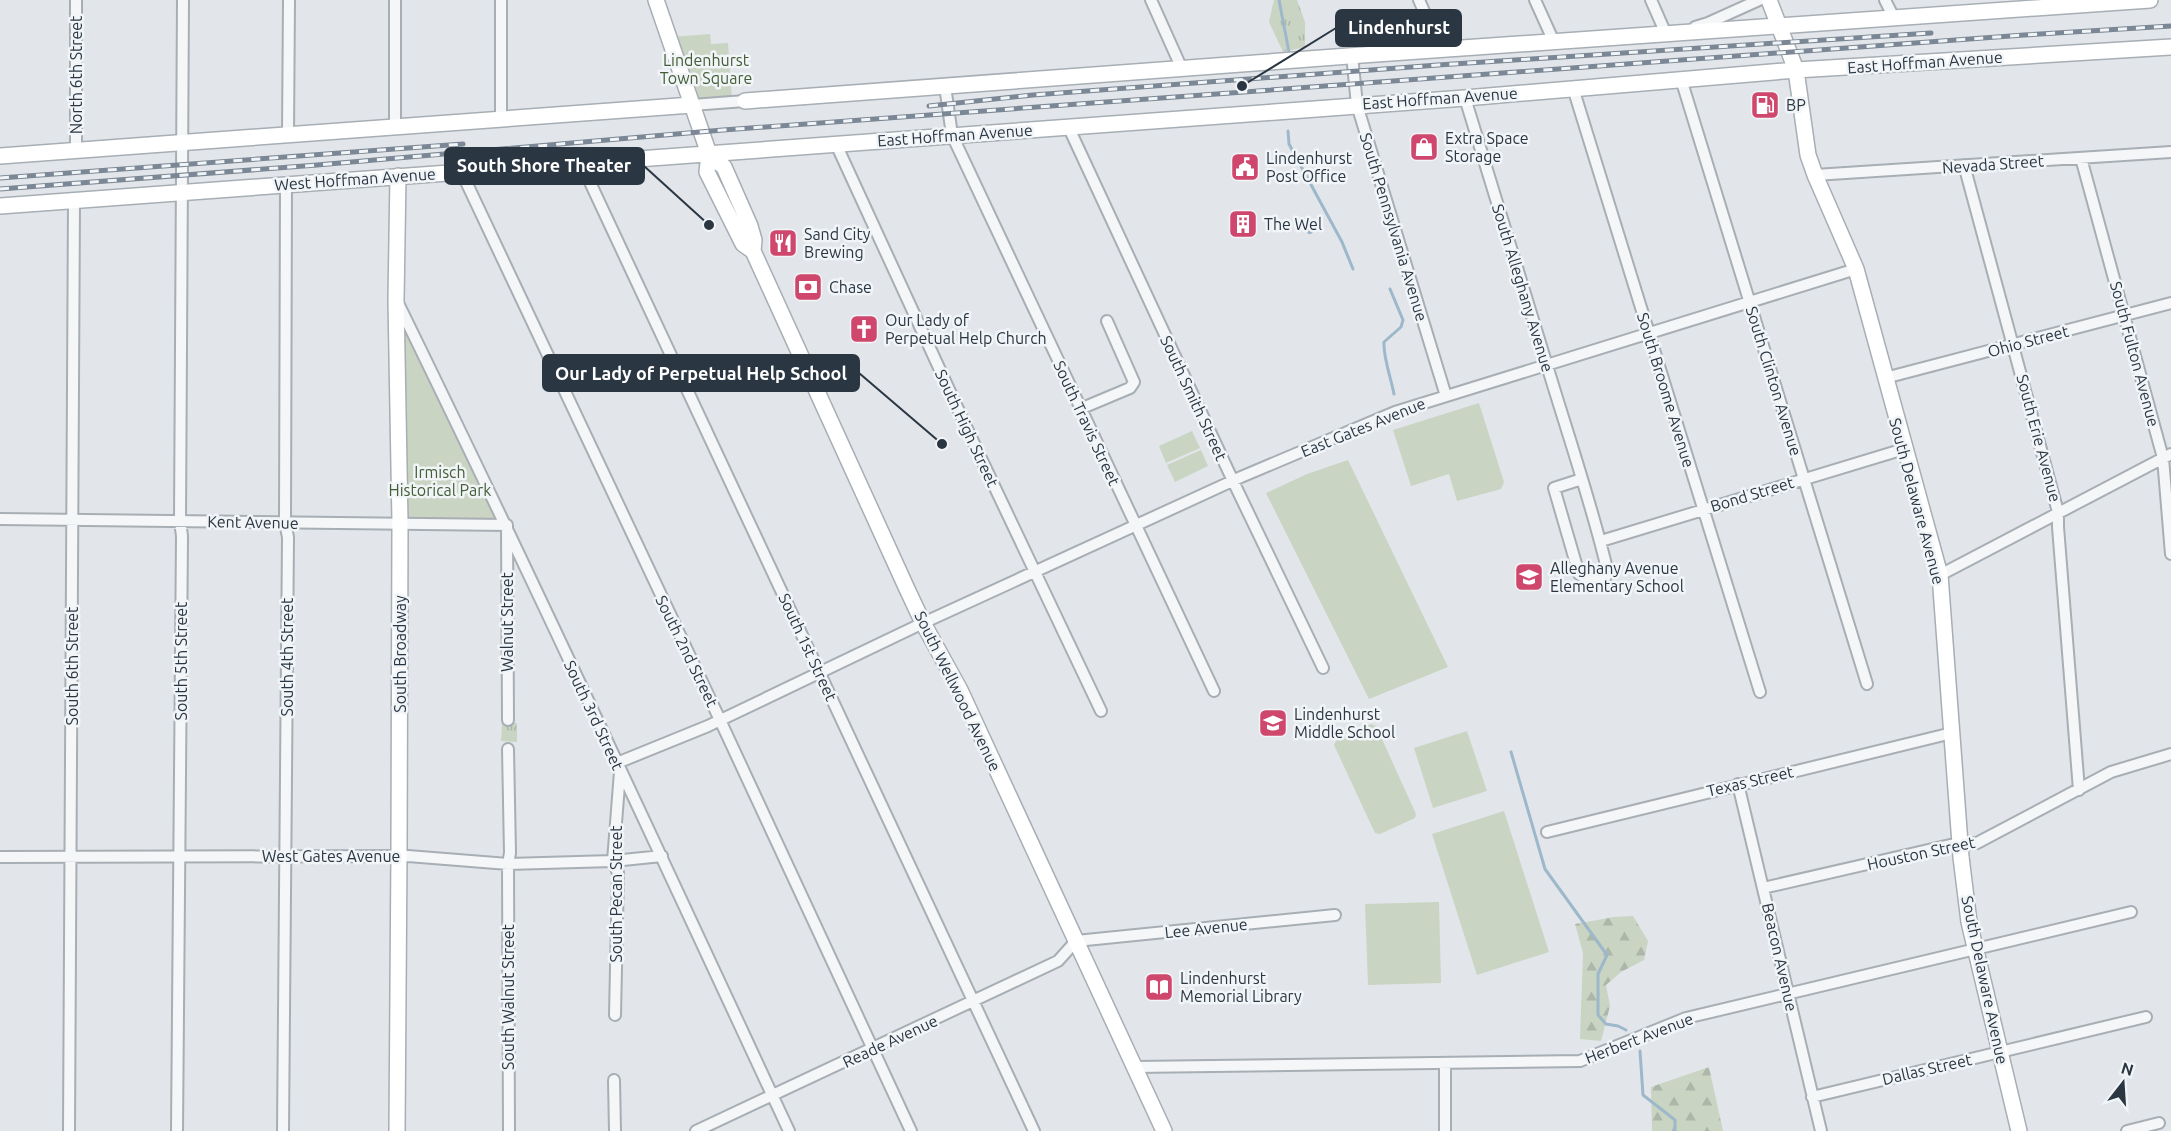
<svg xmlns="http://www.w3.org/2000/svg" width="2171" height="1131" font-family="Ubuntu,sans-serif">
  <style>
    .grass { fill: url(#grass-tufts) }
    .forest { fill: url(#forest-firs) }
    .park { fill: #c9d4c3 }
    .water { fill: #9db8ca }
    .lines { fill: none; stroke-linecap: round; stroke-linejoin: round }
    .stream { stroke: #9db8ca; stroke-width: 3 }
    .street-casing { stroke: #a7aeb4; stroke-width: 14 }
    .secondary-casing { stroke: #a7aeb4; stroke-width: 18 }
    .street { stroke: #f5f6f8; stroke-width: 10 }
    .secondary { stroke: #fff; stroke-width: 15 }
    .rail-casing { stroke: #7b8794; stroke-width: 5 }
    .rail { stroke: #f1f5f8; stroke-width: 3; stroke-dasharray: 9; stroke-linecap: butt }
    .labels { text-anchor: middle; stroke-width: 5; stroke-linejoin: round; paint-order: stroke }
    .park-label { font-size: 16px; fill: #435e37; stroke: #f1f5f8 }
    .street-label { font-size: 16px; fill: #2a3642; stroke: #f1f5f8 }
    .poi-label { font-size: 16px; fill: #2a3642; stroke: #f1f5f8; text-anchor: start }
    .leader { fill: none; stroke: #2a3642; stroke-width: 2 }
    .callout-dot { fill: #2a3642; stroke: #f1f5f8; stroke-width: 2 }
    .callout { fill: #2a3642; stroke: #2a3642; stroke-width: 2 }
    .callout-label { font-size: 18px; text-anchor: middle; font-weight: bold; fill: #fff }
  </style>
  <defs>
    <pattern id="grass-tufts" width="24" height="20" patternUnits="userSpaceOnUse" patternTransform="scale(1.5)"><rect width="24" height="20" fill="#c9d4c3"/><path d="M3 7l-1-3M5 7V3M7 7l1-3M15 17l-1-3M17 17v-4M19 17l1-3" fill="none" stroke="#adb7a9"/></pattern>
    <pattern id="forest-firs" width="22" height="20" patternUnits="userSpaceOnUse" patternTransform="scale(1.5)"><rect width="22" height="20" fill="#c9d4c3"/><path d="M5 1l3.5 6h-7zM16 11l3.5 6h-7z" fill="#adb7a9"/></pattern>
  </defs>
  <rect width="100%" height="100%" fill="#e2e6ea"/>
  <path class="grass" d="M1274,0h23l8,22v25l-22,5 -14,-30z
    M502,723h15v19l-16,-1z"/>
  <path class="forest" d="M1633,916l15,25 -4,19 -23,12 -15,13 4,21 -9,35 -21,-2 3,-86 -8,-29 39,-7z
    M1709,1067l14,64h-71l-1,-44z"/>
  <path class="park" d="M710,34l1,10 17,-1 4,58 -39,3 -23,-67z
    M400,316l97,203 -92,-1z
    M1479,403l25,79 -3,7 -44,12 -8,-27 -38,12 -18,-56z
    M1192,431l8,17 -34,15 -7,-17z
    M1201,450l7,16 -33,16 -8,-17z
    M1348,460l100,207 -79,32 -103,-206 41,-19z
    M1371,724l5,2 40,88 -1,4 -35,16 -5,-1 -41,-88 2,-4z
    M1467,731l20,60 -54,17 -19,-60z
    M1504,811l45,141 -72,23 -45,-141z
    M1439,902l2,81 -73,2 -3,-81z"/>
  <path class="water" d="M1310,216l6,14 -5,4h-3l-7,-15z"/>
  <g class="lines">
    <path class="stream" d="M1279,0l10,52
      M1288,131l1,13 53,98 11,27
      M1390,289l13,31 -2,7 -17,15c-1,15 7,36 10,52
      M1511,752l34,117 62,86 -9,19v41l8,9 12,2 8,4
      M1640,1051l3,44 32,25v11"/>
    <g class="street-casing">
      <path id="street" d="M1151,0l31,69
        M1419,0l22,50
        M1535,0l19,42
        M1651,0l15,34 5,-1
        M1885,0l9,18
        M1695,27l13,-4 51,-23
        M1352,55l5,50 89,291
        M1681,79l186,605
        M945,86l7,49 262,556
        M1573,88l187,604
        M1465,98c29,95 58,191 88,287 19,62 40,124 55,188l-3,5c-11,3 -17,2 -26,-4l-25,-86 28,-9
        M692,105l53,-4
        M501,119v-119
        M395,126v-126
        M1068,126l165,355 90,187
        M288,134l1,-134
        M836,144l133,289 132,278
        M76,150v-150
        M2081,158l82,300 8,96
        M581,163l453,968
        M1964,165l94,347v15l21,263
        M461,171l259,549 191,411
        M1815,175l356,-23
        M398,303c134,274 262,551 391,828
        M1885,378l286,-75
        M1080,409l50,-21 4,-6 -27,-61
        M0,519l507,6 1,195
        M1601,541l303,-92
        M1940,575l231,-121
        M508,749l2,104 -2,11 1,267
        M617,763l91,-37 215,-103 318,-146 154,-65 461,-143
        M1738,784l83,347
        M1547,832l405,-99
        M0,857l408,-1 100,8 105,-3 49,-5
        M1763,888l187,-43 27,-2 134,-71 60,-18
        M615,1015l3,-142 -5,-12 7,-89
        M1445,1063v68
        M1134,1067l446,-6 106,-43 445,-106
        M614,1080l1,51
        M1812,1097l334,-80
        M69,1131l5,-930
        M177,1131l5,-595 -2,-15 3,-521
        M283,1131l5,-594 -3,-14 1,-339
        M696,1131l362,-170 18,-20 259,-26
        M2127,1131l32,-8"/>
    </g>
    <g class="secondary-casing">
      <path id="secondary" d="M656,0l53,154 15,13 26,59 4,14 -1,11
        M1769,0l27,70 12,85 7,20 41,94 84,306 21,282 8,65 50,209
        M745,101l617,-46 788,-55
        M709,154l-2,18 36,72 10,7 154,338 16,34 37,67 204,441
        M0,156l692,-51
        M0,206l1465,-108 331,-28 375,-23
        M397,1131l2,-279 1,-329 -4,-223 2,-124"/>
    </g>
    <use href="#street" class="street"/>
    <use href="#secondary" class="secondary"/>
    <g class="rail-casing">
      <path id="rail" d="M929,106l104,-11 405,-30 493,-32
        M0,178l463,-34
        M0,189l317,-24 406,-35 1301,-95 147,-9"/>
    </g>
    <use href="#rail" class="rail"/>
  </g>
  <defs>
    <g id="fuel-square" transform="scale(1.5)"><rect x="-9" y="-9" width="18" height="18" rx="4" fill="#cf476c" stroke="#f1f5f8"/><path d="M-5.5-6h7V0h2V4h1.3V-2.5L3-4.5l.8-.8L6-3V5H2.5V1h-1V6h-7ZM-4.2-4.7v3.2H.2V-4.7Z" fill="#fff"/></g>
    <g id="shop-square" transform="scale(1.5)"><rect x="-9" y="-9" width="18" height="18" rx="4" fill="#cf476c" stroke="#f1f5f8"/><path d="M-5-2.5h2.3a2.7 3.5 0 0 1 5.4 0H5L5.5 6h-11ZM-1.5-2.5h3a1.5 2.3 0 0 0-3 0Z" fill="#fff"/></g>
    <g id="civic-square" transform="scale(1.5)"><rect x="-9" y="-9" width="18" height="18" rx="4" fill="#cf476c" stroke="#f1f5f8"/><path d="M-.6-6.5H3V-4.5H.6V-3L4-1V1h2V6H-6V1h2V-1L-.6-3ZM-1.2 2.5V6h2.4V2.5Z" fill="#fff"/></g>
    <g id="building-square" transform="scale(1.5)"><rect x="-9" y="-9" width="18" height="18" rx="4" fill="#cf476c" stroke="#f1f5f8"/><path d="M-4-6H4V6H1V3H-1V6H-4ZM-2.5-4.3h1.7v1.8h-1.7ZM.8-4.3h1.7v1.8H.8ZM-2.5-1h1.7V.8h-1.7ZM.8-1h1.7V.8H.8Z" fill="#fff"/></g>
    <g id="restaurant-square" transform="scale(1.5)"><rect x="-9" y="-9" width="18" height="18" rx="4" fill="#cf476c" stroke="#f1f5f8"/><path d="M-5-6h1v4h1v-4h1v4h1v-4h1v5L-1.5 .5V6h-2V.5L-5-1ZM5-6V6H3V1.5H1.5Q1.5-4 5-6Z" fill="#fff"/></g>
    <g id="bank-square" transform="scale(1.5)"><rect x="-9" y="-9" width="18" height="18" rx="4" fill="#cf476c" stroke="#f1f5f8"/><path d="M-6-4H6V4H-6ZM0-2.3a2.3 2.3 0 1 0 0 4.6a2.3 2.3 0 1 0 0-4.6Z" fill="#fff"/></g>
    <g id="church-square" transform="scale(1.5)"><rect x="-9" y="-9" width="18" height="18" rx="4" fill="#cf476c" stroke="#f1f5f8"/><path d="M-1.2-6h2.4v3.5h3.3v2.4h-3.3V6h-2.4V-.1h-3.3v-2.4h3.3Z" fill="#fff"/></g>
    <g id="school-square" transform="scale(1.5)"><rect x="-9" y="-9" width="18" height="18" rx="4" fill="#cf476c" stroke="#f1f5f8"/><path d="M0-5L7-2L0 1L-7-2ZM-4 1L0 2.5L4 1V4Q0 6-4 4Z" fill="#fff"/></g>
    <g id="library-square" transform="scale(1.5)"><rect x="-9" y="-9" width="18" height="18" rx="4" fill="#cf476c" stroke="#f1f5f8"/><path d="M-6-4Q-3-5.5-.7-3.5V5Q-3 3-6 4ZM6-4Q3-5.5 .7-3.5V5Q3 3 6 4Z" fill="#fff"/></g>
  </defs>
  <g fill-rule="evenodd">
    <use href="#fuel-square" x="1765" y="105"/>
    <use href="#shop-square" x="1424" y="147"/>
    <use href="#civic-square" x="1245" y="167"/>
    <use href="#building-square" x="1243" y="224"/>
    <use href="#restaurant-square" x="783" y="243"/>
    <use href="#bank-square" x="808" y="287"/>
    <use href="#church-square" x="864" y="329"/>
    <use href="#school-square" x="1529" y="577"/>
    <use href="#school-square" x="1273" y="723"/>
    <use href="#library-square" x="1159" y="987"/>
  </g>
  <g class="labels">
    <g class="park-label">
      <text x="706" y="66">Lindenhurst<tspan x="706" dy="18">Town Square</tspan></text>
      <text x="440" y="478">Irmisch<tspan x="440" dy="18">Historical Park</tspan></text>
    </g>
    <g class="street-label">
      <text transform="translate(1925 62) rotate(-4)" y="6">East Hoffman Avenue</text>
      <text transform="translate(76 75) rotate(-90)" y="6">North 6th Street</text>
      <text transform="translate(1440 98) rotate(-4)" y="6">East Hoffman Avenue</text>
      <text transform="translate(955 135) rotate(-4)" y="6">East Hoffman Avenue</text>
      <text transform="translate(1993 164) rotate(-4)" y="6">Nevada Street</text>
      <text transform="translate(355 179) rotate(-4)" y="6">West Hoffman Avenue</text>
      <text transform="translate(1394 227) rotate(73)" y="6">South Pennsylvania Avenue</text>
      <text transform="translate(1523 288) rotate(73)" y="6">South Alleghany Avenue</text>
      <text transform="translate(2028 341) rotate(-15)" y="6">Ohio Street</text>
      <text transform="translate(2135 354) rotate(75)" y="6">South Fulton Avenue</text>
      <text transform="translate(1774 381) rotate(73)" y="6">South Clinton Avenue</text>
      <text transform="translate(1666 390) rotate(73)" y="6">South Broome Avenue</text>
      <text transform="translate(1194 398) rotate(65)" y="6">South Smith Street</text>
      <text transform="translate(1087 423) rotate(65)" y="6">South Travis Street</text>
      <text transform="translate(1363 427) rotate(-22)" y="6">East Gates Avenue</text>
      <text transform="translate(967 428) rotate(65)" y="6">South High Street</text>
      <text transform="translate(2039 438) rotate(75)" y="6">South Erie Avenue</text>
      <text transform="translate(1752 494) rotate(-17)" y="6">Bond Street</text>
      <text transform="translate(1917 501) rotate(75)" y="6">South Delaware Avenue</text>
      <text transform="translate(253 522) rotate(1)" y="6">Kent Avenue</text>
      <text transform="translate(507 622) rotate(-90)" y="6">Walnut Street</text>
      <text transform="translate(808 647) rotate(65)" y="6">South 1st Street</text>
      <text transform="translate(687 651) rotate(64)" y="6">South 2nd Street</text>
      <text transform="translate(400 654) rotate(-90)" y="6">South Broadway</text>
      <text transform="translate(287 657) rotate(-90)" y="6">South 4th Street</text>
      <text transform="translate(181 661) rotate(-90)" y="6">South 5th Street</text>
      <text transform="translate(72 666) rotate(-90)" y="6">South 6th Street</text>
      <text transform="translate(958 691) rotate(64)" y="6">South Wellwood Avenue</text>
      <text transform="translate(594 715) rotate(65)" y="6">South 3rd Street</text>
      <text transform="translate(1750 781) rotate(-13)" y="6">Texas Street</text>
      <text transform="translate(1921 853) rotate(-12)" y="6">Houston Street</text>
      <text x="331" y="862">West Gates Avenue</text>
      <text transform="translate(616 894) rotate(-90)" y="6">South Pecan Street</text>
      <text transform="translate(1206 928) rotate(-6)" y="6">Lee Avenue</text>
      <text transform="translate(1780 957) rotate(77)" y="6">Beacon Avenue</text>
      <text transform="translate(1985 980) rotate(78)" y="6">South Delaware Avenue</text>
      <text transform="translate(508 997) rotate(-90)" y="6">South Walnut Street</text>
      <text transform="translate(1639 1038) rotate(-21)" y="6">Herbert Avenue</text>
      <text transform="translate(890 1041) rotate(-25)" y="6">Reade Avenue</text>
      <text transform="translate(1927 1069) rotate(-13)" y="6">Dallas Street</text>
    </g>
    <g class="poi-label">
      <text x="1786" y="111">BP</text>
      <text x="1445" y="144">Extra Space<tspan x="1445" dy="18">Storage</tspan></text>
      <text x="1266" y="164">Lindenhurst<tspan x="1266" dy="18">Post Office</tspan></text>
      <text x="1264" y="230">The Wel</text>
      <text x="804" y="240">Sand City<tspan x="804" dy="18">Brewing</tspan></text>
      <text x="829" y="293">Chase</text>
      <text x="885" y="326">Our Lady of<tspan x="885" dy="18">Perpetual Help Church</tspan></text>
      <text x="1550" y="574">Alleghany Avenue<tspan x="1550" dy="18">Elementary School</tspan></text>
      <text x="1294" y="720">Lindenhurst<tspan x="1294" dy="18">Middle School</tspan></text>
      <text x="1180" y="984">Lindenhurst<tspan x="1180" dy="18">Memorial Library</tspan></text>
    </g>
  </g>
  <path class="leader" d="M1242 86L1336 28M709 225L644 166M942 444L859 373"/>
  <g class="callout-dot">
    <circle cx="1242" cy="86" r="6"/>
    <circle cx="709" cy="225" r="6"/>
    <circle cx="942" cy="444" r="6"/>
  </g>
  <g class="callout">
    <rect x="1336" y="10" width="125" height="36" rx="6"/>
    <rect x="445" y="148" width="199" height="36" rx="6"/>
    <rect x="543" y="355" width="316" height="36" rx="6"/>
  </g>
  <g class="callout-label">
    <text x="1399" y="34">Lindenhurst</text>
    <text x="544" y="172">South Shore Theater</text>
    <text x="701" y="380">Our Lady of Perpetual Help School</text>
  </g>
  <g transform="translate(2123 1083) rotate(17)" stroke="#f1f5f8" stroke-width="4.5" paint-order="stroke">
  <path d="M0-4.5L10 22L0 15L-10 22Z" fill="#2a3642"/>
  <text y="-9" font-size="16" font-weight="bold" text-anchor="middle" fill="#2a3642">N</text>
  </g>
</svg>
